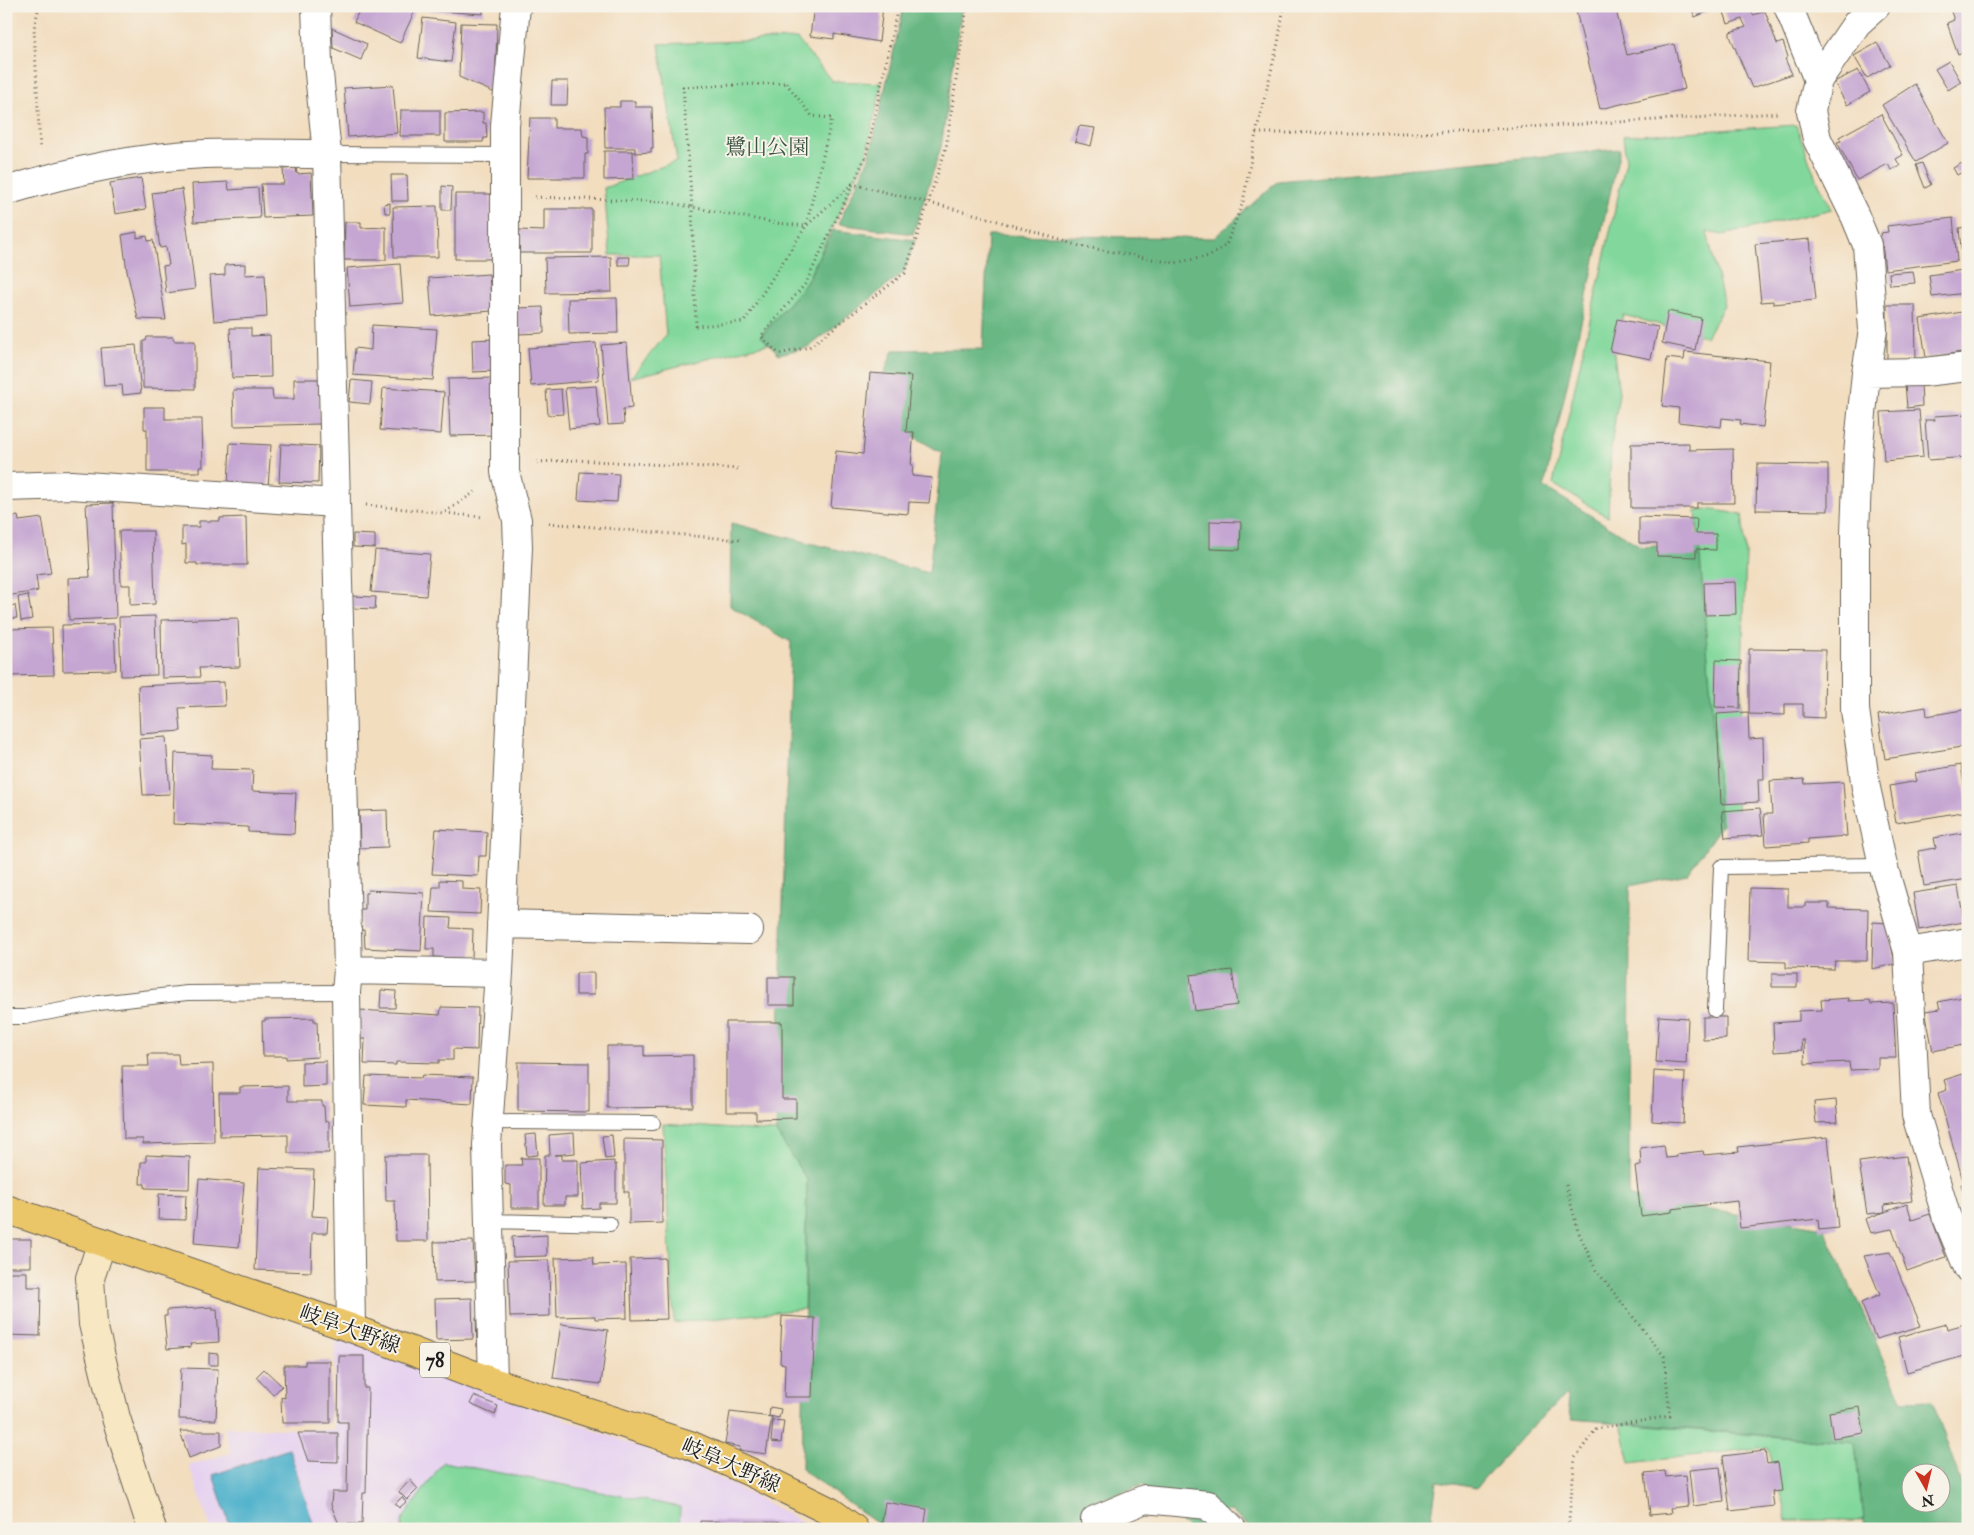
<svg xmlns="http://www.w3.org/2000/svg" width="1974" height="1535" font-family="'IM FELL Double Pica','Noto Serif JP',serif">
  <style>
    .built { fill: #e6d2f0 }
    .green { fill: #82d89c; stroke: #4f7a5c }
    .forest { fill: #69b884; stroke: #426a50; fill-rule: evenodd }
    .water { fill: #4cb0cb; stroke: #346674 }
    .building { fill: #c5a6d2 }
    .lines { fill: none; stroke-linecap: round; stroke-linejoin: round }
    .lane-casing { stroke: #676055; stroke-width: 16 }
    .street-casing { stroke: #676055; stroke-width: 30 }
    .secondary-casing { stroke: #676055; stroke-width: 30 }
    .primary-casing { stroke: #676055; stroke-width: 30 }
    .path { stroke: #676055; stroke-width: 3; stroke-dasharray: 1 4; stroke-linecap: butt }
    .lane { stroke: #fff; stroke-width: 14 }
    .street { stroke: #fff; stroke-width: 28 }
    .secondary { stroke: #f7e8c3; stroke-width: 28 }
    .primary { stroke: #ebc669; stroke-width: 28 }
    .labels { text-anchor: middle; stroke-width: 4; stroke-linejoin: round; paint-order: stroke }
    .shield { fill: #f7f3e8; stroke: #5e5c59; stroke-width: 1 }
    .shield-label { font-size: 20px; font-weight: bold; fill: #1c1c1c }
    .park-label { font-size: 21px; fill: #3b5442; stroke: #f7f3e8 }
    .street-label { font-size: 21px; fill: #1c1c1c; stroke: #f7f3e8 }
  </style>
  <rect width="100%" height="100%" fill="#f7f3e8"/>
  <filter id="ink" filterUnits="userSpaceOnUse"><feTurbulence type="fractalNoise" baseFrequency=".02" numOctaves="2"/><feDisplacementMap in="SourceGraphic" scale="10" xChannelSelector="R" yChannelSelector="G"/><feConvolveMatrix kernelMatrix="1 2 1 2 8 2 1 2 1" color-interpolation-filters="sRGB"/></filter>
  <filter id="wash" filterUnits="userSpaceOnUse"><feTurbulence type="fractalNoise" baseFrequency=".0096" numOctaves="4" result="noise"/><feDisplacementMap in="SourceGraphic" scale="20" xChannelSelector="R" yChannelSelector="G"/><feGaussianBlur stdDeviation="1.12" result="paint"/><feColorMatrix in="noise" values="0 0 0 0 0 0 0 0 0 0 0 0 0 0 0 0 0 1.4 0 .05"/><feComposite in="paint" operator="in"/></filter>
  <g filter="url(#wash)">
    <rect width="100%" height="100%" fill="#f2ddbf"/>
    <path class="built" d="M335,1334l374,139 107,56h-605l-22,-64 42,-12 -7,-26 110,3z"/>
    <path class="green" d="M797,39l35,42 50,2 -16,73 -60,127 -45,52 7,9 -138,34 36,-43 -7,-80h-49l-6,-67 73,-27 -18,-117z
      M1796,125l19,51 17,33 -109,26 -16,-3 17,73 -18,32 -83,-22 -10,31 6,47 -8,54 -3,70 -55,-33 73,-323 -3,-25z
      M1706,509l36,5 4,39 -9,260 -16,13 -25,-315z
      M663,1124l113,8 31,48 -3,129 -130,14z
      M1621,1424l234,19 8,77h-76l-19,-73 -138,16z
      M443,1462l237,45 -1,22h-277v-9z"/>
    <path class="forest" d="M904,6h58l-21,141 -28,87 -75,-10 31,-66z
      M1620,149l-76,338 98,60 57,-4 22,283 -34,48 -57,12 -1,311 195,31 79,173 29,-1 36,103v26h-104l-9,-86 -283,-24 -6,-24 -37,34 -53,59 -39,-7 -7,48h-179l-20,-18 -43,18 -45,-44 -50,17 -10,27h-198l-83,-59 5,-290 -31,-48 15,-490 -61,-36 1,-83 198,50 13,-120 -72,-42 23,-61 90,-1 5,-114 226,3 64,-57zM1912,1472h30v30h-30z
      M833,230l82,10 -11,32 -95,75 -30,7 -18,-18 45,-53z"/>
    <path class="water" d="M289,1449l26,80h-84l-18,-54z"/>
    <g id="blocks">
      <path class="building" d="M361,6h56l-17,37 -46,-21z
        M424,6h59v8l-60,-4z
        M814,6h69l-4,36 -45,-8v5l-24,-3z
        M1585,6h30l12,49 47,-11 11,45 -85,20 -24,-98 9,-2z
        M1690,6h31l-26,11z
        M1739,6h11l3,9 12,-4 12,33 6,-2 5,15 -3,2 7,15 -40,14 -22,-52v-4l16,-5 -4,-8 -14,5 -4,-12z
        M1949,6h19v44l-10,4 -11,-31 7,-3z
        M423,18l33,4 -5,40 -33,-4z
        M461,23l36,1 -2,69 -36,-16z
        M332,28l35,16 -6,16 -28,-12z
        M1877,43l13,22 -23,13 -13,-22z
        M1949,61l12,21 -13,8 -13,-21z
        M1858,70l12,22 -23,13 -13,-23z
        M552,81h16l-1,24h-16z
        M1915,84l33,59 -32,19 -34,-57z
        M393,85l4,48 -49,4 -4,-49z
        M620,101h15v6h17l1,41h-2v4l-16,1v-5h-30l-1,-41h16z
        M401,110h39v26h-40z
        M483,112v11h3l1,15h-3l-1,4h-38v-29z
        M1881,114l22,41 -7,4 4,7 -9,4 -3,-6 -31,16 -20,-38 4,-1 -2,-4z
        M530,118h24v10h28l1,8 5,1v17h-3v24h-58z
        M1079,126l16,2 -4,18 -16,-4z
        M604,151h29l1,28 -30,1z
        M1922,163l9,22 -6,3 -9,-23z
        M1962,163l4,7 -9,5 -4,-7z
        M296,168l1,6 14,-1 2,43 -50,2 -2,-34h23l-1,-15z
        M391,175h16l1,26h-16z
        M141,178l5,31 -31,5 -5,-31z
        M228,182l1,8 29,-2 2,30 -66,4 -2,-38z
        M442,186l10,1 -1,23h-9z
        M182,189l13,100 -29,4 -3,-27 6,-1 -3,-18 -6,1 -8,-55z
        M455,194h36v65h-36z
        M390,203v10h-5l-1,-9z
        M437,206l1,51h-44l-1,-50z
        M544,209h48v44h-73v-23l25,1z
        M1953,218l4,43 -72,9 -4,-37 7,-1 -1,-6z
        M345,222h16v6l25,-1v33h-42z
        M1968,227v74l-2,-8 -34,4 -3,-22 34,-5 -4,-42z
        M137,232v6l10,-2 1,5 5,-1 13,80 -28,-1 -11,-48 -5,-36z
        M1810,239l6,61 -43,4v-3l-12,1 -6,-58z
        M611,257l1,35 -66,1 -1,-35z
        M618,257h12l-1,8h-11z
        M245,264v11l20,-1 2,43 -53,4 -4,-45 15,-1v-10z
        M400,264l3,39 -53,4 -3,-39z
        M1913,271l2,12 -25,2 -1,-12z
        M489,274l3,37 -60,5 -3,-38z
        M617,298l1,35 -49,1 -1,-35z
        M1887,305h28l1,54h-29z
        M543,307l1,26 -26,1 -1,-26z
        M1668,311l33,7 -6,32 -33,-7z
        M1968,311v40l-42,7 -6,-39z
        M1617,319l41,8 -7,32 -41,-8z
        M372,325l65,4 -4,51 -80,-5 2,-27 16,2z
        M230,328h21v8l19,-1 1,42 -39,1z
        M147,337h26l1,4h21v48l-52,-1v-47h3z
        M494,339l1,32 -22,1 -1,-32z
        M596,343l3,37 -68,6 -3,-38z
        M627,343l5,65 -9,1 1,15 -16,1 -7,-80z
        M136,345l5,48 -18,2 -1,-10 -18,1 -3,-38z
        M1685,352l85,9 -7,66 -23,-3 1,-4 -19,-2 -1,9 -43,-5 1,-14 -17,-2 5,-48 17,2z
        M870,373l41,3 -5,56h8l-3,33h2l-1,11 20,2 -3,25 -20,-1 -1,12 -77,-7 5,-56 27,3z
        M494,378l2,57 -46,1 -2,-57z
        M294,379h25l1,45 -86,2 -1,-36h39l1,9h21z
        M351,380l21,2 -2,22 -21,-2z
        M1921,382l1,24 -15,2 -2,-25z
        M596,386l4,40 -31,3 -4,-41z
        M383,388l61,4 -3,42 -61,-4z
        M561,389l2,25 -15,1 -2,-25z
        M144,407h21v12h37l1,48h-3v5h-53v-43h-3z
        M1919,410l4,47 -39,4 -3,-49z
        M1968,414v43l-40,3 -3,-40h10l-1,-4z
        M230,443l41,2 -3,43 -40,-3z
        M1689,443v7l44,-1 1,54h-37v5h-66v-64z
        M281,444l38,2 -1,37 -39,-1z
        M1757,464l71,1v46l-72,-1z
        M580,472l39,2 -2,28 -39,-2z
        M113,503l3,115 -47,2 -1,-42 22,-1 -4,-73z
        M18,516l1,5 23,-3 9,55 -15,2 2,16 -32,5v-78z
        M246,517l1,48h-50v-2h-11v-19l-4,1v-18h17v-6h21v-3z
        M1639,517l58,2 -1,15h20v16l-20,-1v8l-39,-1v-13h-18z
        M1210,521l31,1 -1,28 -30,-1z
        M119,531h34l2,73 -25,1v-20h-9z
        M353,534l22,1v13l-22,-1z
        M375,550l55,4 -4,42 -55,-4z
        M1735,582l1,32 -31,1 -1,-32z
        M28,595l4,24 -11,2 -3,-24z
        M351,596l25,1 -1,12 -24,-1z
        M15,605l2,13 -11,1v-12z
        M155,616l2,59 -36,1 -2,-59z
        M238,618l2,49 -41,1 1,9 -38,1 -1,-58z
        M114,624l2,46 -53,1 -1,-46z
        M52,628l2,47 -48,1v-47z
        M1749,649l76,1 -1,68 -21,-1v-13h-18v11l-36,-1z
        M1716,660l25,1 -1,47 -25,-1z
        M224,682l1,24 -46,2 2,23 -41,3 -2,-48z
        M1926,707l1,9 41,-7v37l-83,13 -7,-44z
        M1748,712l1,27 14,-1 1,41h-6l1,23 -38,2 -4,-90z
        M166,737l4,57 -27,1 -4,-56z
        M175,753l37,2 -1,14 42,1 -1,21 44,2 -2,41 -46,-2v-5l-75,-3z
        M1961,765l7,46 -72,12 -6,-37 27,-5 -2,-8z
        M1804,779l1,5 38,-2 4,54 -39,3v4l-42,3 -2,-32h8l-2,-33z
        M1760,808l3,27 -38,3 -3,-27z
        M387,810l1,37 -28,1 -1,-37z
        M436,829l51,3 -1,24h-7l-1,20 -46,-2z
        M1968,832v47l-44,7 -6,-35 18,-3 -2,-10z
        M440,880l22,1v8l19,1 -1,24 -49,-2 2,-25h7z
        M1958,886l6,36 -45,8 -6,-37z
        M1750,888l38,1v18h17v-4h24v5l39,1 -1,52h-32l-1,8 -48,-1v-6l-38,-1z
        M368,890l56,3 -3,58 -56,-3 -1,-18h-4l1,-20h4v-17h2z
        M427,917l24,1 -1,10 23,1 -1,30 -38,-2v-8h-8z
        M1873,922l14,1 8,41 -23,5z
        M1232,970l5,35 -42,6 -5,-36z
        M576,973h18v22h-18z
        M1772,974h25v13h-25z
        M768,977h26v28h-26z
        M381,990l15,1 -1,17h-15z
        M1968,996v48l-35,7 -8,-40 15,-2 -2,-7z
        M1849,998l-1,3 22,-1 1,4 22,-1 3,55h-18v11l-28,1 -1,-8 -44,2 -1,-24h-3l1,10 -28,2 -1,-29 26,-2v-10l23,-1 -1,-10z
        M441,1007l37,1 -1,42 -24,-1v11h-14v3l-43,-1v3l-32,-1 1,-25h-6v-29l81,5z
        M1659,1016l29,2 -2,46 -30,-2z
        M1703,1017h23v22l-23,1z
        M314,1018v3h3l1,36 -32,2v-3h-23l-1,-35h3v-2z
        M726,1022h56v77h14v19l-40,1v-7h-30z
        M607,1046h37v10l49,-1v52l-86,1z
        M148,1054h30l1,11 34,-1 1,78 -71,2v-5h-19l-2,-73h27z
        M326,1061v25l-24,1v-25z
        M518,1062l71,1v49l-71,-1z
        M1654,1071l31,2 -2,50 -31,-2z
        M1963,1074l5,16 -1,115 -6,-21h3l-26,-91 9,-3 -3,-10z
        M422,1075l51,2 -1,27 -66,-4v7l-42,-2 2,-29 55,2z
        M288,1086v15h34v5h2l1,16 4,-1v32h-41v-18l-68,1 -1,-43h21v-6z
        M1836,1100l2,22 -22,1 -2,-21z
        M574,1133l1,20 -21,2h8v5h16v37h-13v8h-21l1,-50h5l-1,-20z
        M536,1134l2,21 -11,1 -2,-21z
        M612,1135l2,23 -9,1 -3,-23z
        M1828,1137l10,91 -19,2 -1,-11 -78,9 -3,-27 -65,8v3l-31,4 -6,-50 6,-1 -1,-17 24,-3 2,13 11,-1v-3l26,-3 1,4 35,-3 -1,-5z
        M624,1139l38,1v83l-33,1v-32h-5z
        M146,1155l44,2 -1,32 -44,-1v-4h-5l1,-22h5z
        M385,1155h42l1,86h-32l-1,-40h-9z
        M1906,1156l6,45 -28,4 1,7 -18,2 -8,-52z
        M521,1158h18v50h-28v-23l-6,-1v-19h17z
        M614,1161v4l2,-1v39h-17v5l-16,1 -2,-46z
        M259,1168l55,2 -2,46 16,1 -1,16h-15l-1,39 -56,-2z
        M199,1179l45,4 -5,64 -45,-4z
        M159,1194l27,1 -1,25 -27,-1z
        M1907,1204l5,16 18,-6 16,43 -39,14 -15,-42 -22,4 -5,-14z
        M547,1235v21l-34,1 -1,-20z
        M6,1239h25v28h-25z
        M473,1241l2,40 -40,1 -1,-40z
        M1890,1252l31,74 -45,13 -15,-36 19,-8 -16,-39z
        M593,1257l1,8 32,-1 1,54 -32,1v-3l-38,1 -2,-59z
        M665,1258l2,61 -35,1 -2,-61z
        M549,1260l1,56 -40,1 -2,-56z
        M6,1272h21v15h14l-1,49 -34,-1z
        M472,1298l1,41 -37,1 -1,-41z
        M212,1307v2h5l2,33 -29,2 1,3 -24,2 -3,-33h3v-6z
        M782,1316l33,2 -3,79h-28l1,-33 -5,-1z
        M482,1317l1,30h-6l-1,-29z
        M561,1324l47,6 -7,54 -48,-6z
        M1946,1324l1,5 18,-5 3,9v22l-61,17 -9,-35z
        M209,1353l9,1v11h-9z
        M339,1356h25v32h4l-2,105h-3l-1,31h-23l-8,-19 1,-13h15l1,-70h-10z
        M305,1361h25v62h-48l-1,-26 4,1 -1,-33h21z
        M181,1368l37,1 -2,51 -37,-1z
        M264,1369l18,17 -9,9 -17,-18z
        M474,1396l24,10 -3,9 -25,-11z
        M770,1407l11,2 -2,9 -10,-2z
        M1860,1407l4,26 -31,5 -4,-26z
        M730,1412l42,5 -6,37 -27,-4 1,-3 -15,-3z
        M773,1420l11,1 -3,22 -10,-1z
        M180,1431h41v15l-32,12z
        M298,1433h40v29l-30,-1z
        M1765,1451l2,13 11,-2 4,29 -10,1 2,14 -44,5 -7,-55z
        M1720,1467l4,35 -31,4 -4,-36z
        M1665,1471l1,6 19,-2 3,31 -18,2 1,5 -21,2 -5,-42z
        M410,1480l8,9 -11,11 -8,-8z
        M402,1497l4,5 -7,6 -4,-4z
        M885,1502l42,7 -3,20 -43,-2z
        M700,1521l105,2v6h-105z
        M1846,1524v5h-17v-3z"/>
    </g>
  </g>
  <g filter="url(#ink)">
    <use href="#blocks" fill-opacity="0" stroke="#676055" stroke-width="1"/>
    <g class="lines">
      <g class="lane-casing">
        <path id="lane" d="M327,154l178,1
          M1715,1010l6,-143 162,-2
          M6,1017h18l75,-14 88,-10 159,-1
          M488,1122l165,1
          M489,1221l121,3"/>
      </g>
      <g class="street-casing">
        <path id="street" d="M316,6l2,57 9,91 21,816 -2,22 5,336
          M1788,6l30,74
          M1876,6l-19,17 -39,57 -7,31 6,28 38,77 12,29 6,85 -7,43 -8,81 -3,79v177l11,78 17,77 25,87 8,163 30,100 22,53
          M6,191c64,-20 132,-34 199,-37 40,-1 81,0 122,0
          M1866,373l58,-1 44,-5
          M6,487l65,-2 264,18
          M501,924l248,6
          M1908,952l60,-10
          M348,970l151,3
          M493,1382l-6,-237 12,-172 19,-426 -1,-27 -12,-48v-347l11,-119
          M1095,1520l50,-21 63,6 24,24"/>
      </g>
      <g class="secondary-casing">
        <path id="secondary" d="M102,1242l-12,36 3,46 23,94 36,111"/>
      </g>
      <g class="primary-casing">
        <path id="primary" d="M6,1209l345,119 142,54 197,63 60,27 81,40 23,17"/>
      </g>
      <path class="path" d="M39,6l-5,22 6,122
        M898,6l-32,150 -60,127 -45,53 18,18 30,-7 96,-74 41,-125 21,-142
        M786,83l26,33 20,2 -26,108 -62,96 -48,4 -4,-119 -9,-120z
        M1256,133l22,-90 6,-37
        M535,197l130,5 111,21 30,3 46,-42 126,31 102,31 94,17 36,-7 16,-11 17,-43 13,-69h166l358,-20
        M537,462l39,-2 165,9
        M366,505l78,8 34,-23
        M445,513l38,4
        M549,523l191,17
        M1566,1185l12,46 18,39 68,86 6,60 -74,13 -21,29 -7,71"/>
      <use href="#lane" class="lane"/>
      <use href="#street" class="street"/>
      <use href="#secondary" class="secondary"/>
      <use href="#primary" class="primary"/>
    </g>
  </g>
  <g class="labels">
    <rect class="shield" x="420" y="1342.5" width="30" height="35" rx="4"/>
    <g class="shield-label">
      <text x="435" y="1367">78</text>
    </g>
    <g class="park-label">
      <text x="767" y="154">鷺山公園</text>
    </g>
    <g class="street-label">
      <text transform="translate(350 1329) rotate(20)" y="7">岐阜大野線</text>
      <text transform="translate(731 1465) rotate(24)" y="7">岐阜大野線</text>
    </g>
  </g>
  <rect width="1974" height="1535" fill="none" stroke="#f7f3e8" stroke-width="25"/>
  <g transform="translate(1926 1488) rotate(172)"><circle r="24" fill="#f7f3e8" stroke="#9f9d96"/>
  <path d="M0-4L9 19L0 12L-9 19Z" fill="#c8321e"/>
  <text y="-8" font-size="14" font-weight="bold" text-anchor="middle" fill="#1c1c1c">N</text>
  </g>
</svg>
